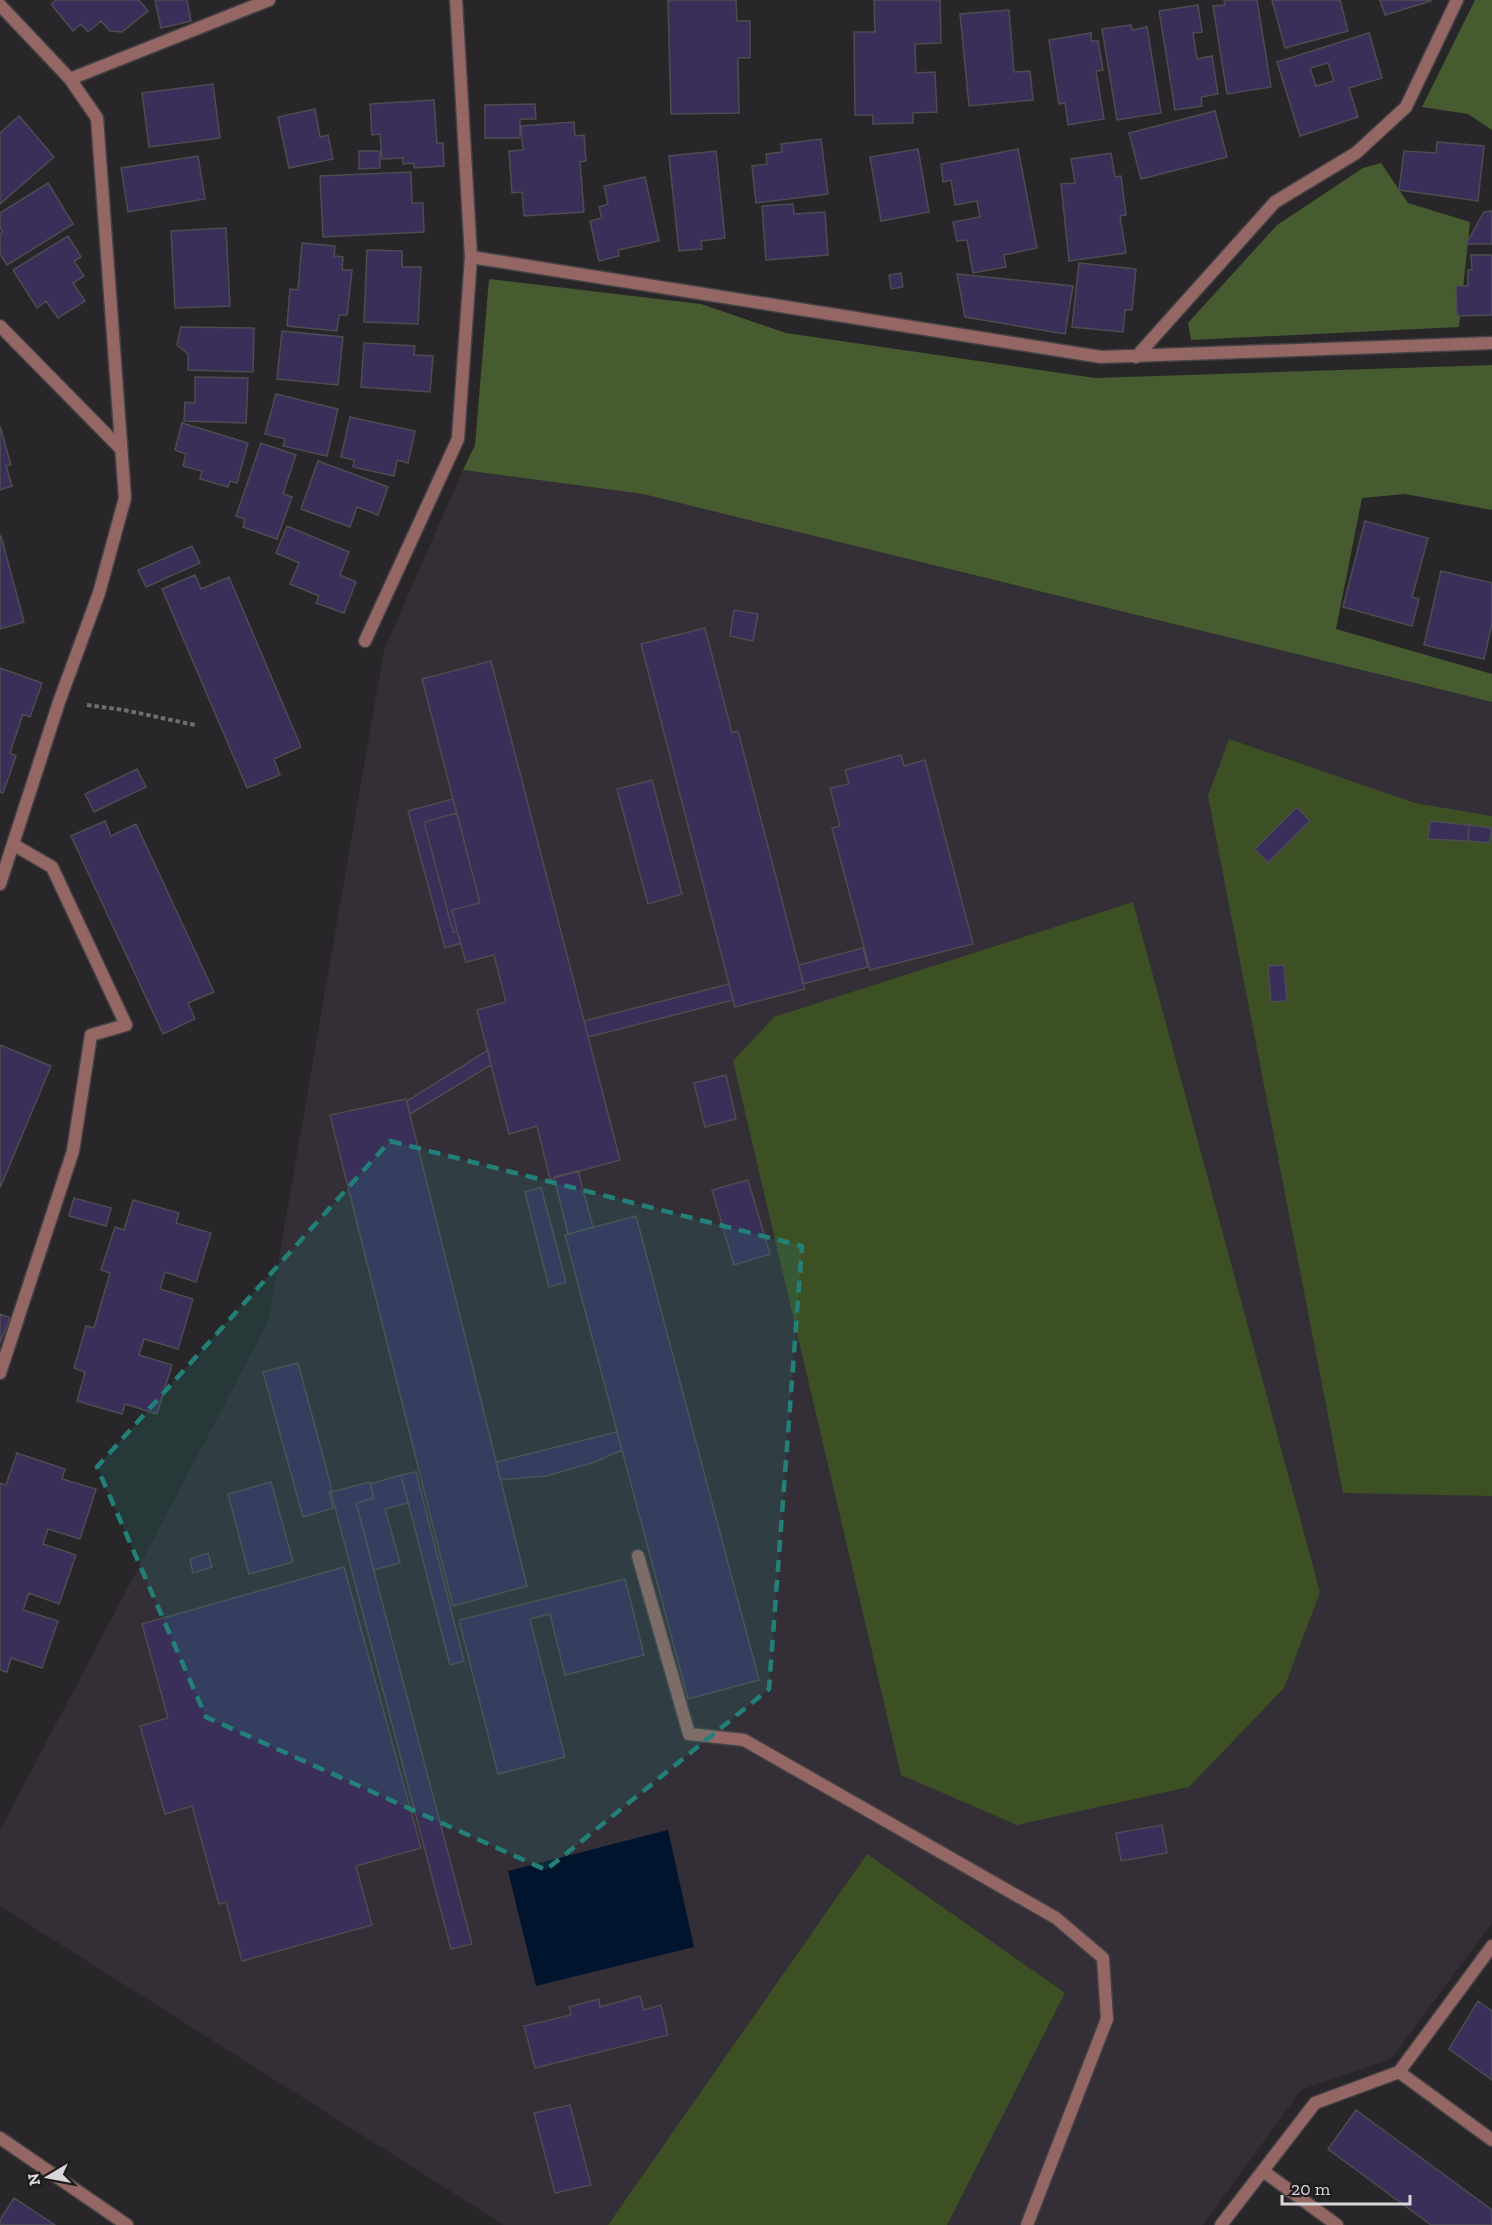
<svg xmlns="http://www.w3.org/2000/svg" width="1492" height="2225" font-family="'Zilla Slab',serif">
  <style>
    .built { fill: #342e36 }
    .green { fill: #3c5024 }
    .forest { fill: #465b2f }
    .water { fill: #00152d }
    .building { fill: #392f59; stroke: #4d4c50; stroke-width: 1.5; fill-rule: evenodd }
    .lines { fill: none; stroke-linecap: round; stroke-linejoin: round }
    .service-casing { stroke: #444245; stroke-width: 15 }
    .minor-casing { stroke: #444245; stroke-width: 15 }
    .path { stroke: #706e71; stroke-width: 4; stroke-dasharray: 4.5 3; stroke-linecap: butt }
    .service { stroke: #956764; stroke-width: 12 }
    .minor { stroke: #956764; stroke-width: 12 }
    .marked { fill: #238079; fill-opacity: 0.2; stroke: #238079; stroke-width: 4.5; stroke-dasharray: 12 8; stroke-linejoin: round }
  </style>
  <rect width="100%" height="100%" fill="#282629"/>
  <path class="built" d="M463,470l180,24 849,208v1221l-101,136 -90,31 -98,135h-699l-504,-319v-76l268,-508 116,-672z"/>
  <path class="green" d="M1229,739l186,64 77,13v680l-149,-3 -135,-697z
    M1133,902l187,690 -36,96 -95,99 -172,38 -116,-50 -168,-714 41,-44z
    M867,1854l198,139 -118,232h-339z"/>
  <path class="forest" d="M1475,0h17v130l-24,-16 -46,-7z
    M1381,163l27,40 62,19 -11,105 -268,13 -3,-17 89,-98 86,-57z
    M489,279l212,25 85,29 309,45 397,-13v145l-87,-16 -43,4 -26,131 156,45v28l-849,-208 -180,-24 12,-25z"/>
  <path class="water" d="M668,1830l26,117 -158,39 -28,-115z"/>
  <path class="building" d="M56,0h83l9,11 -26,21 -12,-1 -9,-10 -13,11 -7,-8 -8,7 -22,-27z
    M155,0h32l4,21 -30,7z
    M668,0h68l1,21h13v37h-12l1,55 -68,1z
    M874,0h66l1,43 -26,1 1,29 19,-1 2,40 -24,1v10l-40,1v-9h-18l-1,-83h21z
    M1224,0h33l14,87 -44,7 -14,-88 12,-1z
    M1272,0h68l8,31 -63,17z
    M1380,0h51v1l-46,14z
    M1198,5l4,27 -9,1 4,26 15,-3 6,38 -17,3 1,9 -27,4 -16,-99z
    M1009,10l5,62 16,-1 3,29 -64,6 -9,-92z
    M1131,25l1,5 15,-3 14,86 -44,7 -15,-91z
    M1091,33v8h7l5,29 -7,1 8,48 -36,6 -3,-22 -6,1 -10,-64z
    M1369,33l13,45 -33,10 9,29 -58,19 -23,-74zM1328,63l6,18 -18,5 -6,-18z
    M213,84l7,54 -71,9 -7,-54z
    M434,100l3,43h6l1,23 -30,2v-5l-11,1v-6l-21,1 -2,-25 -8,1 -2,-31z
    M535,104l1,15h-16v19h-35v-33z
    M315,109l5,28 8,-2 5,24 -44,9 -11,-51z
    M1215,111l12,46 -86,22 -12,-46z
    M19,116l35,41 -54,47v-71z
    M574,122l1,14 9,-1 2,26 -6,1 4,50 -60,4 -2,-24 -10,1 -3,-42 14,-1 -2,-24z
    M821,139l7,55 -72,9 -4,-37 15,-2 -1,-10 16,-2 -1,-8z
    M1437,142l47,4 -6,55 -79,-11 5,-39 32,2z
    M918,149l11,63 -48,9 -11,-64z
    M1018,149l19,99 -33,7 2,12 -33,6 -6,-33 -10,1 -4,-19 27,-5 -3,-16 -22,4 -4,-25 -8,2 -2,-18z
    M359,151h21v17l-21,1z
    M716,151l9,87 -24,3 1,8 -23,2 -10,-95z
    M1111,153l4,24 6,-1 5,39 -6,1 6,37 -57,8 -8,-77 14,-1 -4,-24z
    M198,156l7,43 -77,13 -7,-44z
    M411,172l1,31h11l1,29 -101,5 -3,-61z
    M645,177l14,64 -41,9 1,6 -20,5 -9,-40 12,-3 -3,-11 9,-3 -4,-18z
    M48,183l25,41 -66,41 -7,-11v-20l3,-2 -3,-5v-14z
    M793,204l1,10 31,-2 3,43 -62,5 -4,-54z
    M1492,211v33h-26l18,-32z
    M226,228l4,78 -55,2 -4,-77z
    M68,236l13,21 -7,4 10,15 -11,7 12,18 -27,17 -12,-17 -9,7 -24,-38z
    M302,243l33,3 -1,10 9,1 -1,13h10l-5,45h-8l-2,16 -50,-5 3,-37 8,1z
    M367,250l35,1v16h19l-3,57 -54,-2z
    M1471,255h21v60l-35,1 -1,-30h12v-16h4z
    M1079,263l57,6 -4,41h-7l-2,22 -51,-5z
    M901,273l2,14 -12,2 -2,-14z
    M957,274l116,12 -8,48 -100,-17z
    M181,327l73,1 -1,44 -65,-2v-16l-11,-9z
    M282,331l61,6 -5,48 -61,-6z
    M364,343l51,3 -1,9 19,1 -3,36 -69,-5z
    M195,377l53,1 -2,45 -62,-2 1,-19 10,1z
    M276,394l62,15 -11,47 -44,-10 2,-7 -20,-5z
    M350,417l65,14 -7,32 -11,-3 -3,16 -41,-9 1,-7 -13,-3z
    M182,423l66,20 -11,40 -7,-2 -2,6 -28,-8 2,-8 -19,-5 3,-12 -11,-4z
    M0,426l11,39 -5,1 6,20 -12,4z
    M261,443l35,12 -13,39 9,3 -15,42 -34,-12 2,-8 -9,-3z
    M318,461l70,26 -10,28 -21,-8 -7,20 -49,-18z
    M1365,521l63,17 -16,59 7,2 -7,27 -69,-19z
    M287,526l62,26 -9,23 16,7 -12,31 -28,-10 3,-7 -29,-12 9,-21 -23,-10z
    M1,536l23,86 -24,7v-93z
    M192,546l8,17 -54,24 -8,-17z
    M1441,571l51,12v41l-8,35 -60,-14z
    M195,575l6,14 28,-12 72,170 -27,12 6,16 -33,13 -85,-199z
    M734,610l24,4 -5,27 -23,-5z
    M705,628l27,105 6,-2 67,258 -70,18 -94,-363z
    M491,661l129,499 -70,19 -13,-53 -28,8 -18,-69 -14,-55 29,-8 -12,-47 -28,7 -9,-31 -5,-21 28,-7 -58,-224z
    M0,668l42,15 -12,34 -7,-3 -13,39 6,3 -13,37 -3,-1z
    M901,755l3,11 21,-6 48,184 -103,26 -38,-142 8,-2 -10,-38 19,-4 -4,-14z
    M137,769l9,18 -52,25 -9,-18z
    M652,780l30,114 -34,10 -31,-115z
    M453,799l4,14 -33,9 29,110 4,-1 4,12 -16,5 -37,-137z
    M1297,807l13,14 -42,42 -13,-14z
    M457,813l23,90 -28,7 5,21 -4,1 -29,-110z
    M105,821l6,15 25,-12 78,168 -26,11 7,16 -32,15 -92,-198z
    M1430,821l39,4 -1,16 -40,-2z
    M1469,825l23,3 -2,15 -22,-2z
    M863,948l5,19 -65,17 -4,-19z
    M1284,965l3,36 -16,1 -3,-36z
    M729,984l4,16 -145,37 -4,-16z
    M0,1045l51,21 -51,122z
    M488,1050l3,15 -81,49 -3,-13z
    M726,1075l10,44 -31,8 -11,-44z
    M406,1099l121,487 -74,20 -123,-491z
    M578,1171l15,56 -25,7 -14,-57z
    M748,1180l22,74 -36,11 -22,-75z
    M541,1187l25,95 -17,5 -24,-95z
    M74,1198l37,10 -5,18 -37,-10z
    M133,1200l46,13 -3,10 35,10 -15,49 -31,-10 -5,17 33,10 -15,50 -34,-10 -5,16 33,10 -15,49 -32,-10 -3,10 -45,-13 8,-29 -11,-4 12,-42 8,2 16,-55 -9,-3 14,-43 9,3z
    M636,1216l123,464 -71,19 -123,-464z
    M0,1314l10,4 -10,25z
    M298,1363l34,127 -3,2 4,16 -30,9 -40,-145z
    M617,1432l5,18 -27,12 -49,14 -46,4 -4,-18z
    M17,1453l48,16 -3,10 34,10 -16,50 -32,-10 -5,15 33,11 -17,49 -30,-11 -6,17 35,11 -16,47 -31,-10 -4,14 -7,-2v-187l6,2z
    M416,1472l48,189 -14,4 -49,-190z
    M401,1475l7,28 -23,6 15,54 -26,7 -18,-67 18,-5 -4,-14z
    M271,1482l22,80 -44,12 -21,-80z
    M370,1482l4,16 -18,5 116,441 -21,5 -120,-457z
    M208,1553l4,14 -19,6 -3,-14z
    M344,1567l77,281 -65,18 16,59 -130,36 -16,-59 -7,2 -27,-98 -27,8 -25,-88 28,-8 -26,-94z
    M625,1579l19,76 -79,20 -15,-61 -20,5 35,138 -67,17 -39,-154z
    M1162,1825l5,28 -46,8 -5,-28z
    M640,1996l4,14 17,-5 7,30 -133,33 -11,-42 47,-11 -2,-8 30,-8 1,8z
    M1478,2001l14,10v69l-43,-31z
    M570,2105l21,80 -36,8 -21,-80z
    M1356,2110l136,100v15h-61l-103,-76z
    M14,2198l41,27h-55v-5z"/>
  <g class="lines">
    <g class="service-casing">
      <path id="service" d="M365,641l93,-202 13,-182
        M638,1556l51,178 55,6 312,178 47,40 4,61"/>
    </g>
    <g class="minor-casing">
      <path id="minor" d="M456,0l15,257 630,100 391,-14
        M0,5l70,74 27,39 28,380 -26,95 -40,109 -59,182
        M70,79l199,-79
        M0,326l120,122
        M1136,357l139,-155 81,-49 50,-46 51,-107
        M0,1373l73,-222 18,-116 35,-10 -74,-158 -38,-22
        M1399,2072l93,68
        M0,2138l127,87
        M1263,2171l74,54
        M1027,2225l80,-206
        M1221,2225l94,-122 84,-31 93,-126"/>
    </g>
    <path class="path" d="M87,705l37,5 71,15"/>
    <use href="#service" class="service"/>
    <use href="#minor" class="minor"/>
  </g>
  <path class="marked" d="M390,1141l412,105 -33,443 -223,181 -340,-153 -109,-250z"/>
  <g transform="translate(48 2177) rotate(260)" stroke="#1e1c1f" stroke-width="4.5" paint-order="stroke">
  <path d="M0-4.5L10 22L0 15L-10 22Z" fill="#d8d6d8"/>
  <text y="-9" font-size="16" font-weight="bold" text-anchor="middle" fill="#d8d6d8">N</text>
  </g>
  <path d="M1282 2195v9h128v-9" fill="none" stroke="#d8d6d8" stroke-width="3"/>
  <text x="1291" y="2195" font-size="18" fill="#d8d6d8" stroke="#1e1c1f" stroke-width="4.5" paint-order="stroke">20 m</text>
</svg>
